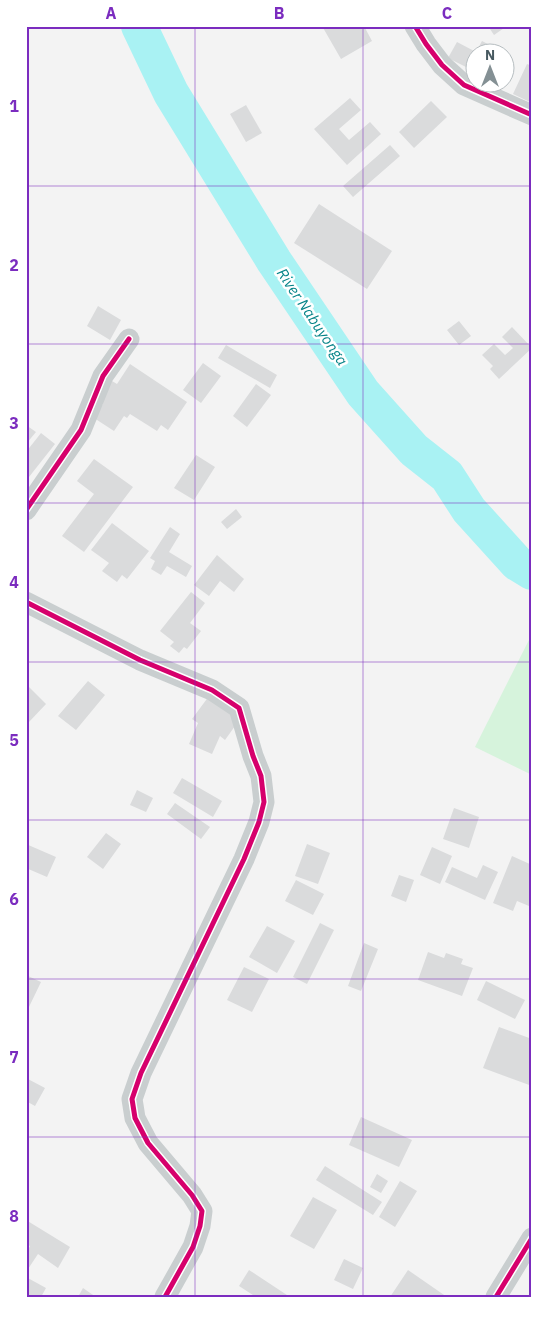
<svg xmlns="http://www.w3.org/2000/svg" width="558" height="1323" font-family="'IBM Plex Sans',sans-serif">
  <style>
    .green { fill: #d6f3dc }
    .lines { fill: none; stroke-linecap: round; stroke-linejoin: round }
    .river { stroke: #a9f2f3; stroke-width: 36 }
    .building { fill: #dadbdc }
    .minor { stroke: #c9cecf; stroke-width: 21 }
    .cycleway-casing { stroke: #fff; stroke-width: 8 }
    .cycleway { stroke: #d6006c; stroke-width: 5 }
    .grid { fill: none; stroke: #7b2cbf; stroke-width: 1; stroke-opacity: 0.55 }
    .labels { text-anchor: middle; stroke-width: 5; stroke-linejoin: round; paint-order: stroke }
    .water-label { font-size: 15px; font-style: italic; fill: #068488; stroke: #fff }
    .neatline { fill: none; stroke: #7b2cbf; stroke-width: 2 }
    .grid-label { font-size: 16px; text-anchor: middle; font-weight: bold; fill: #7b2cbf }
  </style>
  <rect width="100%" height="100%" fill="#f3f3f3"/>
  <path class="green" d="M532,634v141l-57,-28z"/>
  <g class="lines">
    <path class="river" d="M139,26l32,67 103,168 89,132 51,57 33,26 22,34 48,53 15,9"/>
  </g>
  <path class="building" d="M322,26h42l8,15 -31,18z
    M488,26h19l-13,9z
    M482,41l21,11h-27z
    M457,42l19,10v20l-28,-14z
    M527,64l5,2v37l-19,-9z
    M350,98l11,12 -22,19 10,11 21,-18 11,12 -34,31 -33,-36z
    M431,101l16,16 -33,31 -15,-16z
    M246,105l16,28 -16,9 -16,-28z
    M390,145l10,11 -47,41 -10,-11z
    M319,204l73,47 -25,38 -73,-46z
    M98,306l23,14 -11,20 -23,-14z
    M459,321l12,15 -12,9 -12,-15z
    M512,327l20,21 -33,31 -9,-10 3,-3 -11,-11 12,-11 11,11 8,-7 -11,-11z
    M226,345l51,30 -7,13 -52,-30z
    M203,363l18,13 -20,27 -18,-13z
    M130,364l57,38 -19,28 -7,-5 -4,6 -27,-17 -3,4 -3,-2 -10,15 -20,-13 9,-14 -5,-3 14,-20 5,3z
    M256,384l15,11 -24,32 -14,-11z
    M26,425l10,7 -10,12z
    M41,433l14,11 -26,33 -3,-2v-23z
    M196,455l19,12 -21,33 -20,-12z
    M94,459l39,28 -49,65 -22,-16 32,-42 -17,-13z
    M236,509l6,8 -15,12 -6,-7z
    M112,523l37,28 -22,28 -5,-4 -5,7 -15,-11 7,-8 -18,-13z
    M170,527l10,7 -11,18 23,14 -6,11 -19,-11 -6,9 -10,-6 4,-8 -5,-3z
    M217,555l27,24 -10,13 -14,-11 -11,15 -15,-11z
    M191,592l14,11 -15,20 11,8 -14,18 -3,-2 -5,6 -9,-7 4,-4 -14,-11z
    M88,681l17,14 -29,35 -18,-14z
    M26,684l20,20 -17,18 -3,-3z
    M209,696l31,23 -15,21 -5,-4 -8,18 -23,-10 9,-21 -6,-4z
    M182,778l40,23 -9,16 -40,-24z
    M137,790l16,8 -7,14 -16,-7z
    M175,803l35,24 -9,12 -34,-25z
    M454,808l25,9 -10,31 -26,-9z
    M106,833l15,11 -18,25 -16,-12z
    M26,844l30,13 -9,20 -21,-9z
    M307,844l23,9 -12,31 -23,-8z
    M432,847l20,9 -12,28 -20,-9z
    M512,856l20,9v34l-3,7 -12,-5 -4,10 -20,-8z
    M483,865l15,7 -13,28 -40,-18 7,-15 25,11z
    M399,875l15,5 -8,22 -15,-6z
    M296,880l28,14 -11,21 -28,-14z
    M320,923l14,7 -27,54 -14,-7z
    M267,926l28,15 -18,32 -28,-16z
    M364,943l14,6 -17,42 -13,-5z
    M428,952l16,6 2,-5 17,6 -2,5 12,4 -11,28 -44,-16z
    M244,967l25,12 -17,33 -25,-12z
    M26,975l15,7 -13,27 -2,-1z
    M486,981l39,19 -10,19 -38,-19z
    M499,1027l33,12v47l-49,-18z
    M26,1078l19,10 -10,18 -9,-5z
    M361,1117l51,23 -13,27 -50,-22z
    M325,1166l57,36 -9,13 -57,-35z
    M377,1174l11,7 -7,12 -11,-6z
    M400,1181l17,10 -22,36 -16,-10z
    M313,1197l24,13 -23,39 -24,-13z
    M26,1220l44,27 -12,21 -20,-14 -12,18v-18l4,-8 -4,-2z
    M344,1259l19,9 -10,21 -19,-9z
    M249,1270l41,27h-34l-17,-11z
    M408,1270l39,27h-57z
    M26,1277l20,11 -5,9h-15z
    M83,1288l13,9h-18z"/>
  <g class="lines">
    <path class="minor" d="M415,26l11,18 16,21 22,20 68,30
      M26,510l55,-80 22,-54 26,-37
      M26,602l114,58 72,30 27,18 14,48 8,20 3,26 -5,20 -15,37 -103,214 -9,26 3,19 13,25 44,52 10,16 -2,15 -7,21 -28,50
      M496,1297l36,-59"/>
    <g class="cycleway-casing">
      <path id="cycleway" d="M415,26l11,18 16,21 22,20 68,30
        M26,510l55,-80 22,-54 26,-37
        M26,602l114,58 72,30 27,18 14,48 8,20 3,26 -5,20 -15,37 -103,214 -9,26 3,19 13,25 44,52 10,16 -2,15 -7,21 -28,50
        M496,1297l36,-59"/>
    </g>
    <use href="#cycleway" class="cycleway"/>
  </g>
  <path class="grid" d="M195,26v1271M363,26v1271M26,186h506M26,344h506M26,503h506M26,662h506M26,820h506M26,979h506M26,1137h506"/>
  <g class="labels">
    <g class="water-label">
      <text transform="translate(312 317) rotate(56)" y="5">River Nabuyonga</text>
    </g>
  </g>
  <rect width="558" height="1323" fill="none" stroke="#ffffff" stroke-width="55"/>
  <g transform="translate(490 68)"><circle r="24" fill="#ffffff" stroke="#b6bdc0"/>
  <path d="M0-4L9 19L0 12L-9 19Z" fill="#849094"/>
  <text y="-8" font-size="14" font-weight="bold" text-anchor="middle" fill="#485a61">N</text>
  </g>
  <rect x="28" y="28" width="502" height="1268" class="neatline"/>
  <g class="grid-label">
    <text x="111" y="19">A</text>
    <text x="279" y="19">B</text>
    <text x="447" y="19">C</text>
    <text x="14" y="112">1</text>
    <text x="14" y="271">2</text>
    <text x="14" y="429">3</text>
    <text x="14" y="588">4</text>
    <text x="14" y="746">5</text>
    <text x="14" y="905">6</text>
    <text x="14" y="1063">7</text>
    <text x="14" y="1222">8</text>
  </g>
</svg>
